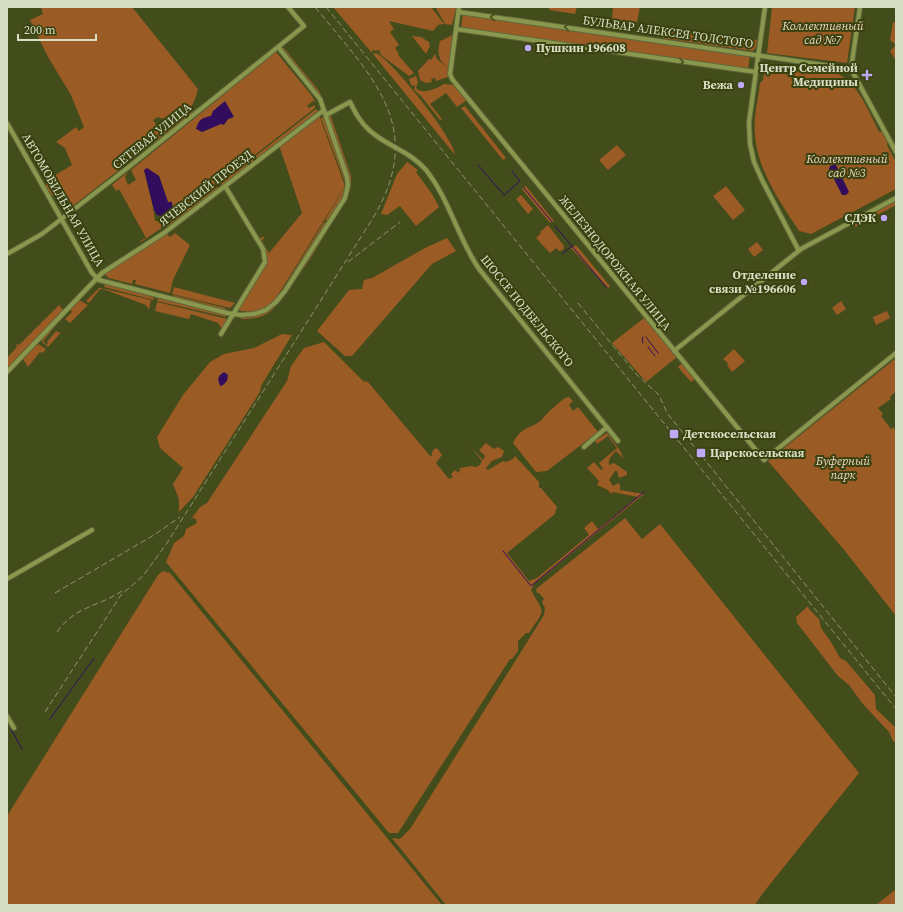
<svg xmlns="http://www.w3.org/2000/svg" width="903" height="912" font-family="'Source Serif 4',serif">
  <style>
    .green { fill: #9a5b24; fill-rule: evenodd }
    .water { fill: #320d5d }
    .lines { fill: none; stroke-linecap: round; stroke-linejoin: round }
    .stream { stroke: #320d5d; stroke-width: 1 }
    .minor-casing { stroke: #61693d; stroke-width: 6 }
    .minor { stroke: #8a984e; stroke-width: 4 }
    .rail { stroke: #8d946e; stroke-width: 1; stroke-dasharray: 6 3; stroke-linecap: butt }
    .oneway { stroke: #49521c }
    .poi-dot { fill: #bfa8f4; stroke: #39410f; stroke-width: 1.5 }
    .labels { text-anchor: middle; stroke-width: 4; stroke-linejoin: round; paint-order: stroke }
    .park-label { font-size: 12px; font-style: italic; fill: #f0d6c4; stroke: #39410f }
    .street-label { font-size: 12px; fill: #d8dec4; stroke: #39410f }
    .poi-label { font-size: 12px; font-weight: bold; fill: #d8dec4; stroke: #39410f; text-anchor: end }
  </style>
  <rect width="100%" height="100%" fill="#434c1b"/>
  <path class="green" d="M41,7h91l66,82c-4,15 -8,26 -25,28 -6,1 -10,3 -15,0l-5,3 4,6 7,-5 22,-5 20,-14 -141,110 -9,-16h-4c-4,-6 -8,-9 -5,-16l25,-15 -7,-17 -9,-6 20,-15 3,4 5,-4 -13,-32 -23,-38 -18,-37 13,-6z
    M333,7l99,1 12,16 -6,1 -5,6 -44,-10 5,8 -4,3 9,13 -4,3 4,6 -1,1 16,18 -5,3 -28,-21 -2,-5 -4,1 -2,-2 -1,4z
    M549,7h28l-2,7 -26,-4z
    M613,7h27l-3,15 -25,-3z
    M772,7h83l-8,56 -80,-10z
    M436,8h20l-4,17 -7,-1z
    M463,14l287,41 -2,15 -287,-42z
    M893,22h3v39l-6,-10 6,-6 -6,-5z
    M659,27l98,13 -1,7 -3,4 -91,-13 -5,-10z
    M453,35l-4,33c-11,-6 -12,-16 -9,-27z
    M412,36l9,1 8,5 1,4 -4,8z
    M283,47l36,44 5,10 -42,-52z
    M276,52l36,44 3,6 -2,-1 -6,5 2,2 6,-3v3l-145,113 3,-13 -5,-6 -9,-26 -15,-6 9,37 2,14h4l4,6 -22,15 -1,-1 6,-3 -27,-49 -3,2 -4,-6 16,-13 -3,5 3,8 8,-5 -5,-10zM211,116l22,1 -31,15 5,-15z
    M376,53c14,5 79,86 79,102l-82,-101z
    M435,54l2,5 12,10 -1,8 -12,4 -1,-3 -4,1 1,3 -6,1 -6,-3 -2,-9 11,-12 2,1z
    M766,63l72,11c21,10 31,39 42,59l2,-3 6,12 -1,3 9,17v27l-85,45 -12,-3c-19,-29 -41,-60 -44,-95 -2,-18 3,-35 5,-53l3,-3z
    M416,76l2,6 -2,6c5,7 21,1 28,-4l11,1 12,15 -10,7 -11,-14 -16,11 12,15 -2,1 -19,-24 -7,-6 1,-4 -4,-1 -2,-6z
    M465,106l41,52 -3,2 -42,-52z
    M316,109l2,2 -97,76v-4z
    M330,114l21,62c2,18 -10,32 -19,47 -1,-14 20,-23 17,-47l-21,-61z
    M319,115l26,71 -70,114c-11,10 -23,14 -37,10l27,-43v-17l-5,-12 5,-2 -3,5 7,12 33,-40 -23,-68z
    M325,116c6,16 23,54 21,69 -1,13 -11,27 -19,36l-2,-1 21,-35 -25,-67z
    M617,145l9,10 -18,15 -9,-10z
    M407,162l11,8 -2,2 16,22 7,13 -23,19 -16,-20 -13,9 -6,-1 16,-40z
    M526,186l28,35 -4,2 -28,-34z
    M726,186l19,24 -12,10 -20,-24z
    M216,187l4,1 -53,39 -1,-1z
    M521,195l12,14 -5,5 -12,-15z
    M896,201v4l-41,22v-5z
    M324,222l2,2 -49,74z
    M329,224c0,10 -48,79 -58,87 -9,7 -19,8 -30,8v-2l21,-3 15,-10z
    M548,225l16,21 -1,4 -4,1 -3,-3 -6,5 -14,-15 5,-5 -1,-1z
    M166,233l4,4 5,-4 15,12 -17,35 -3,13 -35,-9 1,-4h-3l-1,4 -23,-6 -5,-4z
    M447,238l9,13 -24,13 -80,92h-7l-28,-25 32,-41 13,-1 2,-9 8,-2 53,-30z
    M757,242l6,8 -9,7 -6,-8z
    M576,245l34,41 -2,2 -37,-40z
    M105,284l48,13 1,3 -50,-13z
    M174,287l61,16 -5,5 -58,-14z
    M99,288h2l50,12 -2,10 -3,-5 -43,-16h-3l-11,14 -3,-2z
    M173,295l52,13 2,4 -55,-15z
    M158,298l68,17v2l-69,-16z
    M79,300l9,5 -18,18 -5,-4 7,-7 -2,-3z
    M841,301l5,8 -9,6 -5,-7z
    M157,302l66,16 5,1 -6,10 -4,-6 -27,-9 -2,5 -34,-8z
    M59,305l4,5 -1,2 -55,56v-10l10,-11 -1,-2 1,-1 2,1z
    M887,311l3,7 -14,7 -3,-8z
    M644,318l33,39 -31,25 -34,-39z
    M59,322l-16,19 4,4 1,-2 -1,-1 9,-11 4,2 6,-6 -18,20 -6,-5v-3z
    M282,334l10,1 -31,51 -1,6 -67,105 -14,15v-13l-6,-15 10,-16 -23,-20 -3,-11 26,-42 27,-33 14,-8 30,-6z
    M324,342l39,39 5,1 63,75 2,-7 4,-2 5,7 -6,8 13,16 4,-2 -2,-3 4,-4 4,3 1,-5 11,-2 5,1 4,-2 2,-4 -11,-14 12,13 2,-4 -6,-6 7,-7 8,6 4,-2 6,4 -2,6 -10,4 -6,7 2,2 15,-9 3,1 7,-3 2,-3 24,26v6h2l16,19 -2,7 -48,39 22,28 8,-3 52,-43 -5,-7 8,-7 6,8 40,-32 -25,-5 -2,2 -3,-4 -11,-5 2,-4 -12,-13 7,-6 7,8 2,-1 -4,-6 18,-15 -9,-12 -11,8 -2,-3 12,-8 12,16 5,10 -8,-8c-4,4 -8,8 -7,14l5,-2 13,9v3l-8,3 -2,-7h-2l-6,9 4,6 5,-3 2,2v5l24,4 -110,90 -3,6c14,26 15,17 -2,43h-3l-8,8v10l-6,8h-2l-112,174h-9l-223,-271 8,-19 10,-7 2,-7 11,-6 -1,-4 -4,-1 8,-11 7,-4 80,-122 4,-15 13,-18z
    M38,344l8,5 -3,4 -3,-1 -12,15 -5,-8z
    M734,349l11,12 -13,11 -5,-7 1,-2 -5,-4z
    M896,358v33l-6,6 1,2 -13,9 5,6 -2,2 10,13 2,-2 3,4v185l-51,-65 -77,-90z
    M682,363l13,16 -4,3 -13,-15z
    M569,397l4,4 -4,4 4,6 5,-4 20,25 -51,39 -11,1 -23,-29c10,-20 21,-13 31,-26 6,-7 13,-13 21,-19z
    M625,518l17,21 18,-15 199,249 -96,120 -8,12h-309l-54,-67 8,1 10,-10 134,-214 1,-7 -3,-6 2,-3 -5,-6h-2l-1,-4z
    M163,571l7,2 272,332h-435v-89l151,-241z
    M808,606l1,3 10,10 2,9 10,14 9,16 6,3 29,34 1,14 20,19v15l-3,-2 -4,-9 -27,-29 -13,-18 -11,-9 -41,-53 -1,-6z
    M896,889v16h-20z"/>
  <path class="water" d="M225,101l9,16 -6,2 -4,6 -3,-1 -19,8 -6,-3c3,-10 6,-11 15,-13l2,-5z
    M833,165h3l13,27 -3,3h-4l-13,-26 1,-3z
    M147,168l12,8 9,26h4l1,10 -6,1v4l-10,-2 -3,-5 -10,-40z
    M224,372l4,3 -1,6 -4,4 -3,1 -2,-7 2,-4z"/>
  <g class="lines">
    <path class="stream" d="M478,165l26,30 16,-14 -8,-10
      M524,188l28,34
      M555,226l52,62
      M562,254l10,-8
      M643,337l-1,3 1,3
      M646,337l12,16
      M648,347l7,9
      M503,551l28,35 113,-94
      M50,719l44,-61
      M7,722l1,2
      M11,729l11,20"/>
    <g class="minor-casing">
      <path id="minor" d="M459,7l-9,67 2,5 312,381 132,-107
        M765,7l-16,115 1,22 4,18 8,18 37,71
        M860,7l-9,62 45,83
        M459,12l392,57
        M456,29l300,43
        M326,115l24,-13c5,10 10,20 19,28 17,16 41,21 57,40 23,29 32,68 53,99l139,172
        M7,123l85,150 7,7 128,33 14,2 13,-1 12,-4 10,-8 9,-11 60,-93 3,-13 -1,-8 -27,-78 -42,-52
        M7,254l35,-20 88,-68 174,-140 -16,-19
        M221,334l44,-72 -2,-13 -38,-63
        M674,351l127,-102 95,-51
        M7,372l95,-99 62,-40 160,-123
        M584,447l23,-20
        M7,579l85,-49
        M7,716l7,12"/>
    </g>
    <use href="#minor" class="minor"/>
    <path class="rail" d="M326,7l570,702
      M348,262l52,-40
      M578,303l59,72 22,20 8,18 229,284
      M55,593l99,-58 26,-18
      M57,632c18,-26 41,-25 65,-41
      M45,712l76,-117 22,-19 24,-33 206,-325c55,-92 -2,-142 -58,-211"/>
  </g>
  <defs><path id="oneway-chevron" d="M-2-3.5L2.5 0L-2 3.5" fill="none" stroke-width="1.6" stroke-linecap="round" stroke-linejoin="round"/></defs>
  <g class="oneway">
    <use href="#oneway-chevron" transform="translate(493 17) rotate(-172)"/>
    <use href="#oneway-chevron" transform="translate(567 27) rotate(-172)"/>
    <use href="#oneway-chevron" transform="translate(681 62) rotate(8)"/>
  </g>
  <g class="poi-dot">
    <circle cx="528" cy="48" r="4"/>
    <path d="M865 69h4v4h4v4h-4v4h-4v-4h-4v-4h4z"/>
    <circle cx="741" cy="85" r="4"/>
    <circle cx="884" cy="218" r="4"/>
    <circle cx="804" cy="282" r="4"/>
    <rect x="669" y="429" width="10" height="10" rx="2"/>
    <rect x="696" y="448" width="10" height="10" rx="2"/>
  </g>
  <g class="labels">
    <g class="park-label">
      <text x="823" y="30">Коллективный<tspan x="823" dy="14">сад №7</tspan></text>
      <text x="847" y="163">Коллективный<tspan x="847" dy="14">сад №3</tspan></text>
      <text x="843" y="465">Буферный<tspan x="843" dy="14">парк</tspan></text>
    </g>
    <g class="street-label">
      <text transform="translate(668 32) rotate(8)" y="4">БУЛЬВАР АЛЕКСЕЯ ТОЛСТОГО</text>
      <text transform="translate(152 136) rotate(-39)" y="4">СЕТЕВАЯ УЛИЦА</text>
      <text transform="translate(206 188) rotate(-38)" y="4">ЯЧЕВСКИЙ ПРОЕЗД</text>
      <text transform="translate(63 200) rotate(60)" y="4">АВТОМОБИЛЬНАЯ УЛИЦА</text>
      <text transform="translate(615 263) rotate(51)" y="4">ЖЕЛЕЗНОДОРОЖНАЯ УЛИЦА</text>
      <text transform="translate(527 311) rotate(51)" y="4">ШОССЕ ПОДБЕЛЬСКОГО</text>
    </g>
    <g class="poi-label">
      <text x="536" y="52" text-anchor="start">Пушкин 196608</text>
      <text x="858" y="72">Центр Семейной<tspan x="858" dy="14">Медицины</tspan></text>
      <text x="733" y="89">Вежа</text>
      <text x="876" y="222">СДЭК</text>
      <text x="796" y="279">Отделение<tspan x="796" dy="14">связи №196606</tspan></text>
      <text x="683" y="438" text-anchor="start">Детскосельская</text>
      <text x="710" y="457" text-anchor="start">Царскосельская</text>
    </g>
  </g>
  <rect width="903" height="912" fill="none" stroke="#d8dec4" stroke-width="16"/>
  <path d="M18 34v6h78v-6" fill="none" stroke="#d8dec4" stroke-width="2"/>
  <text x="24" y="34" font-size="12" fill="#d8dec4" stroke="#39410f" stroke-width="3" paint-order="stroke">200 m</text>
</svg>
